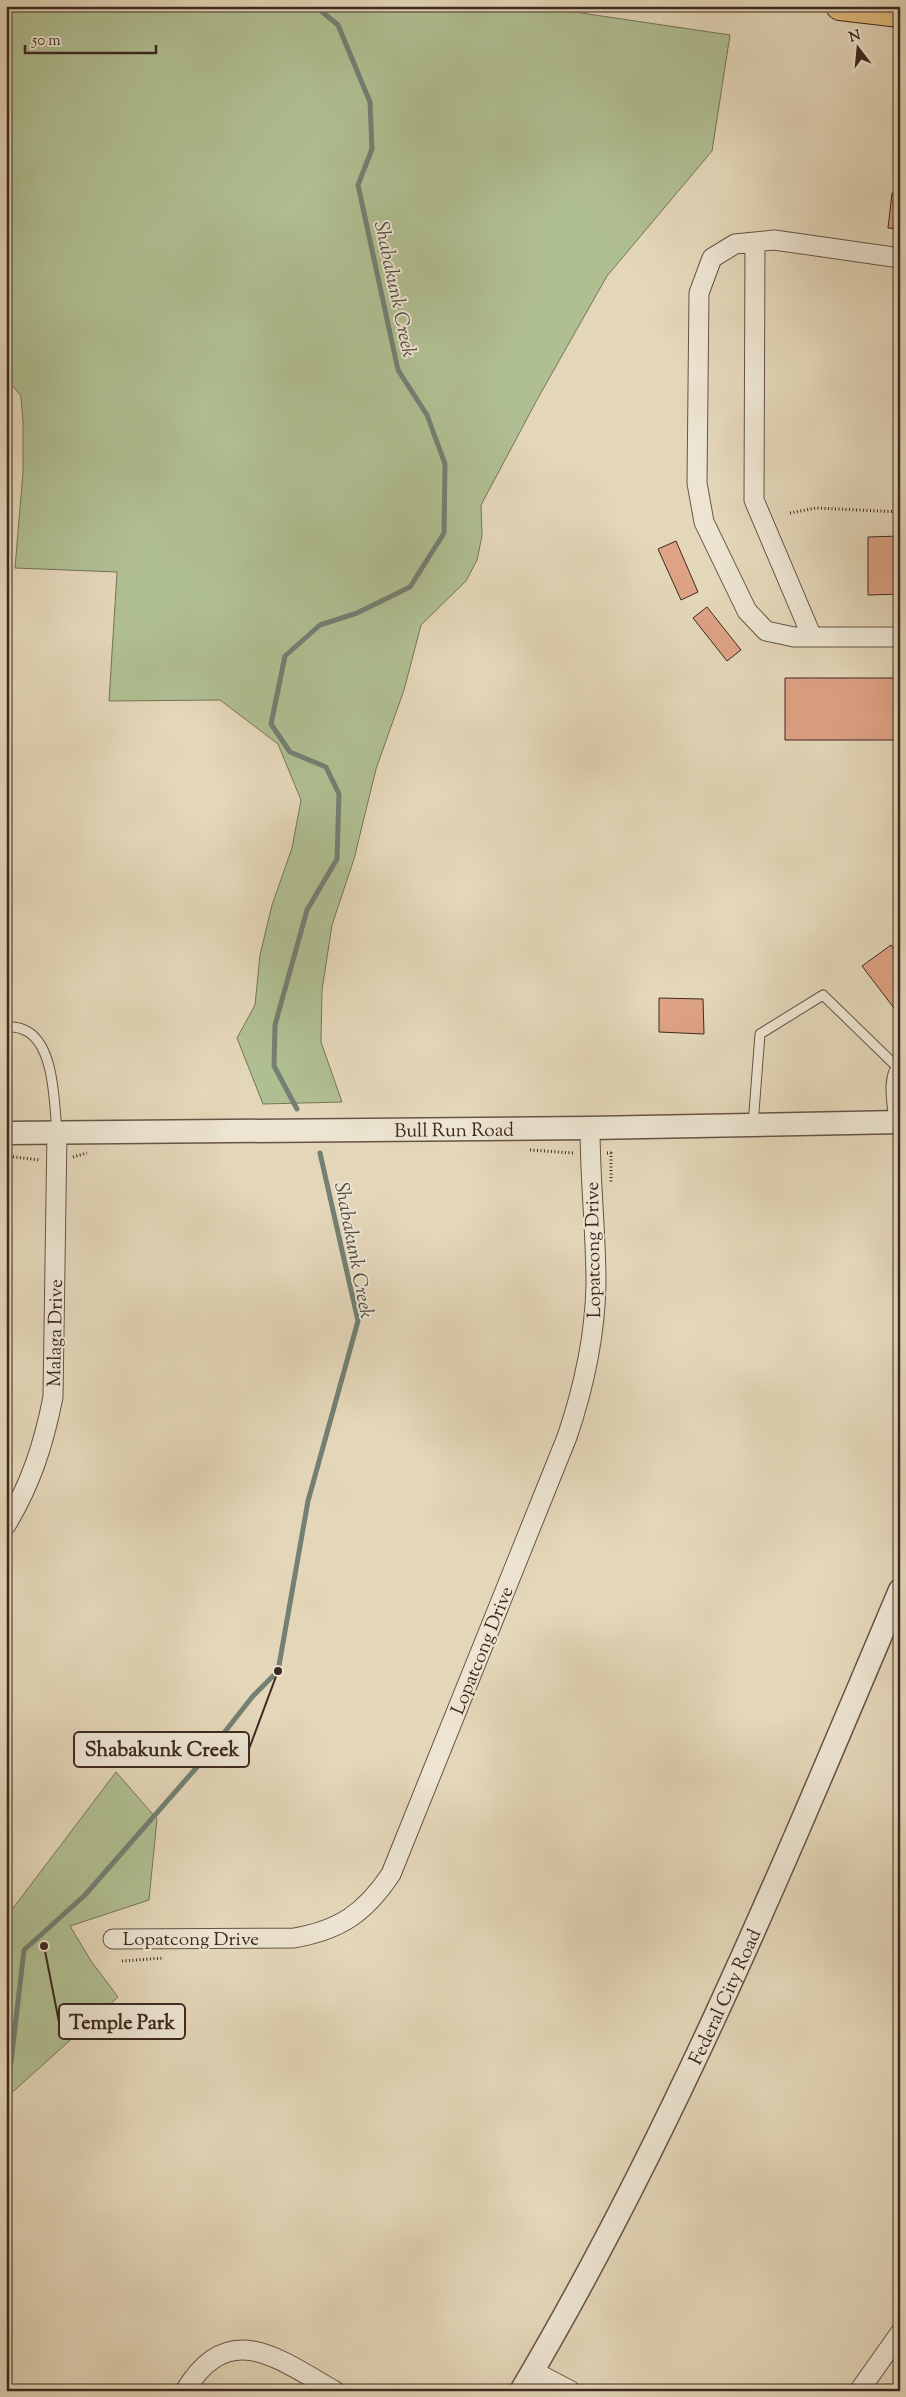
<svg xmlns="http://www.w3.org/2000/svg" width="906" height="2397" font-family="'Sorts Mill Goudy',serif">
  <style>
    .green { fill: #b0bf92; stroke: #767459 }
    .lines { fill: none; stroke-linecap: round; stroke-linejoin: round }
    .stream { stroke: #738073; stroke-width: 5 }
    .building { fill: #dea284; stroke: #3c2920 }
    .service-casing { stroke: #665446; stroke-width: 11 }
    .minor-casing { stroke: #665446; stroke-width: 21 }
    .tertiary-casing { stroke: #665446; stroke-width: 25 }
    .motorway-casing { stroke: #3c2920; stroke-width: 30 }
    .path { stroke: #3c2920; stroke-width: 3; stroke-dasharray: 1 2.5; stroke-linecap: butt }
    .service { stroke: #ede5d2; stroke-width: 9 }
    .minor { stroke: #ede5d2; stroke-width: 19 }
    .tertiary { stroke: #ede5d2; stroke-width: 22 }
    .motorway { stroke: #e2bc7c; stroke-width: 28 }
    .labels { text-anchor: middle; stroke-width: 4; stroke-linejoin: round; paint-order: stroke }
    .street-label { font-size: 19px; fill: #3c2920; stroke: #ede5d2 }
    .water-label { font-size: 20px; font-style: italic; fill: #534d42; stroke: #ede5d2 }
    .leader { fill: none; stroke: #3c2920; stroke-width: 2 }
    .callout-dot { fill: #3c2920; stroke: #ede5d2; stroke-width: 2 }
    .callout { fill: #ede5d2; stroke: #3c2920; stroke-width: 2 }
    .callout-label { font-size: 20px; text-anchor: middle; font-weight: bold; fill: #3c2920 }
  </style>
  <rect width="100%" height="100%" fill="#e4d7b9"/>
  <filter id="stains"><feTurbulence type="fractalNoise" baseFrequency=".004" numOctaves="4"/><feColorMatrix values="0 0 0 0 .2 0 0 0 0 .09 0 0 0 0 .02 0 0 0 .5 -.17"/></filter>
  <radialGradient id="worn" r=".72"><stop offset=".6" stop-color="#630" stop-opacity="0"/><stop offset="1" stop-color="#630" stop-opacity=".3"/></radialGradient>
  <path class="green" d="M6,6h528l196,29 -18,116 -105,125 -69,122 -57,107 1,31 -5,24 -11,21 -45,44 -17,65 -28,79 -22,90 -22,66 -10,65 -1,52 21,60 -79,2 -26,-66 18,-33 5,-50 12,-50 20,-57 9,-48 -23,-56 -58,-44 -111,1 8,-129 -102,-4 8,-96v-50l-2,-26 -15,-18z
    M116,1772l41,47 -8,81 -79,26 21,35 27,36 -112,101v-168l5,-19z"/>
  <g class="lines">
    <path class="stream" d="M297,1109l-23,-43 1,-41 32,-115 30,-51 2,-65 -13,-27 -36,-15 -19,-28 14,-68 35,-31 37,-12 53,-26 34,-54 1,-69 -18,-49 -29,-45 -40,-185 14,-36 -2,-47 -32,-77 -23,-19
      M6,2084l3,-5 15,-129 61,-55 112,-128 56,-71 25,-25 30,-170 50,-180 -38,-168"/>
  </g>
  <path class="building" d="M892,193h8v36l-12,-1z
    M900,536v58l-32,1v-58z
    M676,541l22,51 -17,8 -23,-51z
    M707,607l34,43 -14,11 -34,-43z
    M785,678h115v62h-115z
    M891,945l9,12v59l-38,-50z
    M659,998l44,1 1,35 -45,-2z"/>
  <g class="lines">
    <g class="service-casing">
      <path id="service" d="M6,1026c5,1 11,1 16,3 33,11 32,74 35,103
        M894,1122c-1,-15 -9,-48 6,-58
        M753,1125l7,-91 63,-39 73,71"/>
    </g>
    <g class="minor-casing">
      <path id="minor" d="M755,242l-1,258 58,137
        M900,258l-126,-18 -39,4 -23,14 -13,35 -2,190 7,39 43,89 19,20 28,6h106
        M6,1525c25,-41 38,-82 47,-128l4,-265
        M113,1939l181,-1c46,-8 71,-25 97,-64l176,-437c17,-50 28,-100 29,-153 0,-52 -6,-104 -6,-156
        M533,2371l38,20
        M185,2391c44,-74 95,-31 150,0
        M859,2391l41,-58"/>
    </g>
    <g class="tertiary-casing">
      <g id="tertiary">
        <path id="s1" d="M6,1133l584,-5 310,-6"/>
        <path id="s2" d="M521,2391c151,-255 264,-529 379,-801"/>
      </g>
    </g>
    <g class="motorway-casing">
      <path id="motorway" d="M840,6l60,7"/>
    </g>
    <path class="path" d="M790,513l26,-5 84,4
      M530,1150l44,3
      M607,1153h4v30
      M6,1156l34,4
      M73,1157l14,-4
      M122,1961l42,-3"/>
    <use href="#service" class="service"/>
    <use href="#minor" class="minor"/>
    <use href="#tertiary" class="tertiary"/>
    <use href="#motorway" class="motorway"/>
  </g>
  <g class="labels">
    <g class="street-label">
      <text dy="7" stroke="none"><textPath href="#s1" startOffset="448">Bull Run Road</textPath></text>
      <text transform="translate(592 1250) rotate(-91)" y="7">Lopatcong Drive</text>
      <text transform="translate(54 1333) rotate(-89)" y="7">Malaga Drive</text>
      <text transform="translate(481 1650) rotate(-68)" y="7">Lopatcong Drive</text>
      <text x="191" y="1945">Lopatcong Drive</text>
      <text dy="7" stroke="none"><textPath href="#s2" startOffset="444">Federal City Road</textPath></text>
    </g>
    <g class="water-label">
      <text transform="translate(396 289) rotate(78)" y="7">Shabakunk Creek</text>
      <text transform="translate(355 1250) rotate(79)" y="7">Shabakunk Creek</text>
    </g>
  </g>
  <path class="leader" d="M278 1671L249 1749M44 1946L59 2022"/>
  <g class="callout-dot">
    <circle cx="278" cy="1671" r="5"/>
    <circle cx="44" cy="1946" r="5"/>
  </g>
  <g class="callout">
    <rect x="74" y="1732" width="175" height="35" rx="5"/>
    <rect x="59" y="2004" width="126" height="35" rx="5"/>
  </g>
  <g class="callout-label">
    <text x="162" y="1756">Shabakunk Creek</text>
    <text x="122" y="2029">Temple Park</text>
  </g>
  <rect width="906" height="2397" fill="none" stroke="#e4d7b9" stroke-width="25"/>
  <rect x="8" y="8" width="891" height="2382" fill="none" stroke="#3c2920" stroke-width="2.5"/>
  <rect x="12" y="12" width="881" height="2372" fill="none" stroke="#3c2920"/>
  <g transform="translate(858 48) rotate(344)" stroke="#ede5d2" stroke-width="4" paint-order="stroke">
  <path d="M0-4L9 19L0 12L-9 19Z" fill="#3c2920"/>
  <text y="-8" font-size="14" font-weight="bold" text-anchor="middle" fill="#3c2920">N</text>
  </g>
  <path d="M25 45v8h131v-8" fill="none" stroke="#3c2920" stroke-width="2.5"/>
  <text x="32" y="45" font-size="15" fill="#3c2920" stroke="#ede5d2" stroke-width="4" paint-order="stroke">50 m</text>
  <rect width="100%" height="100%" filter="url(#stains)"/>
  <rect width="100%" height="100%" fill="url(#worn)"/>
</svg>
